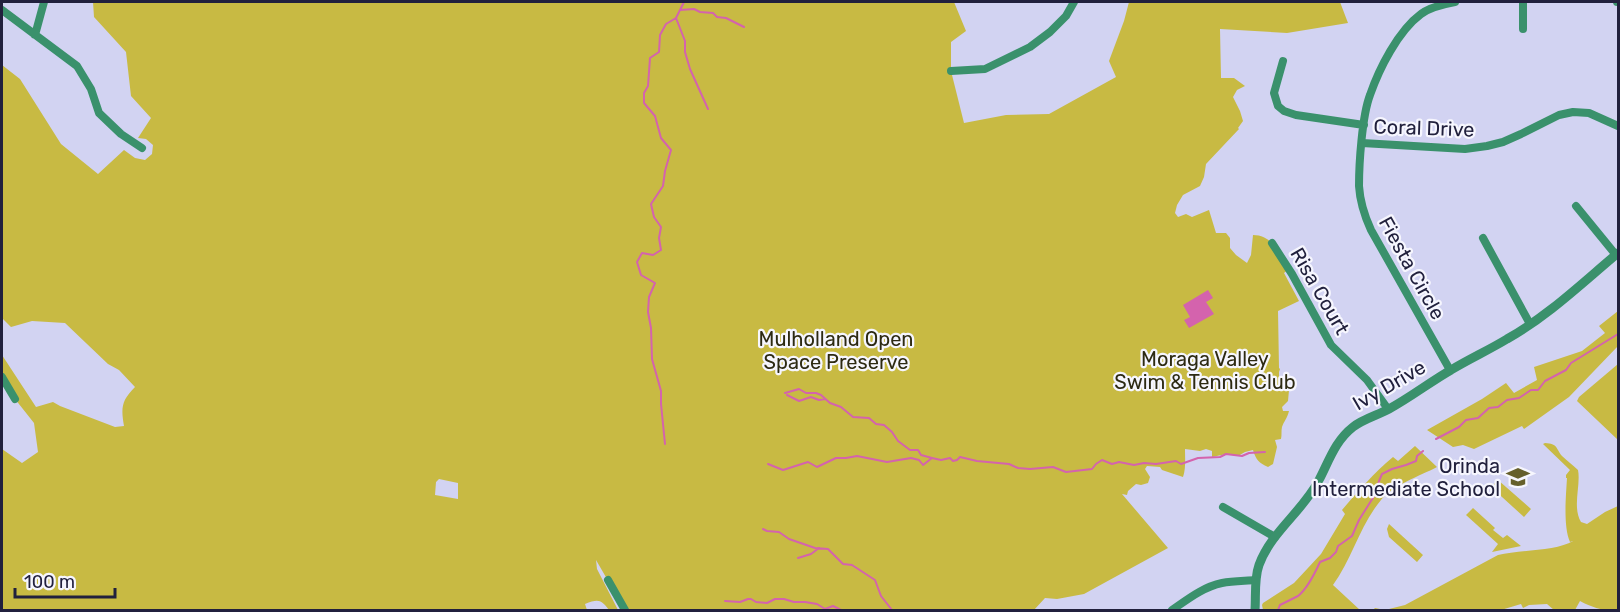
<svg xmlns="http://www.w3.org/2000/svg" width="1620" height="612" font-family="Rubik,sans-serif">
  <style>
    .green { fill: #c8ba43; fill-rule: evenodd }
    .water { fill: #d463ad }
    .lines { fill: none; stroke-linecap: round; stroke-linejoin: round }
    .stream { stroke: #d463ad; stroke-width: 2 }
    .minor { stroke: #3a916c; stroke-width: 8 }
    .tertiary { stroke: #3a916c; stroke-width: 9 }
    .labels { text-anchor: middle; stroke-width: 4.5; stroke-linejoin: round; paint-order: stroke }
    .street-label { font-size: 20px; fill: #21203d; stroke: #f6f6fe }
    .park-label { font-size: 20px; fill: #2d2a12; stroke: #f6f6fe }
    .poi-label { font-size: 20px; fill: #21203d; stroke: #f6f6fe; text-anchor: end }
  </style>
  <rect width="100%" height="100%" fill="#d2d3f2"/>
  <path class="green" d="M93,2h861l12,29 -15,11v29l13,52 42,-8 43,-1 67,-37 -7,-16 15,-40 5,-19h211l8,21 -61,10 -67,-4 1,49h13l11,8 -8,4 -4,7 7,14 3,10 -5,7 1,1 -33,35 -2,13 -4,9 -17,9 -6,10 -2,8 3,4 8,-3 6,3 17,-7 7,23h10l4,5v10l6,7 11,8 4,-8 2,-20c20,0 27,20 36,34l-5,4 15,28 -21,10 1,57 1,1 -1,3v16l10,2 -1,11 -6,6 1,4h6c-2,8 -5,10 -7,16 -1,4 0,8 -1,12l-6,1 2,7 -4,17 -5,3c-9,-4 -12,-7 -15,-17l-8,2 -7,4 -12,-2 -14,3v-6l-6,-2 -6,2 -15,-2c0,8 1,20 -2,28l-21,-7 -2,-3 -13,-1 -2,3 5,8 -2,6 -7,2 -5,-1 -8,7 -1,4 -5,-1 46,54 -84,46 -27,5 -12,-1 -11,12h-409l-29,-50 1,9 21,41h-9c-8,-11 -11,-11 -24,-6l2,6h-585v-161l20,14 16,-11 -4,-29 -19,-24 -13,-22v-22l34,52 17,-5 7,4 55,21 9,-1c-3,-18 -3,-25 11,-39l-16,-17 -11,-6 -43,-41 -33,-2 -21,6 -9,-9v-253l18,14 41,65 37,30 26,-24 11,8 10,2 7,-6 1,-9 -7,-6 -8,-1 13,-20 -20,-22 -5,-44 -32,-35zM439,479l19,4v16l-23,-4 1,-13z
    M1618,311v35l-49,51 -45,32 -2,-3 -48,23 -11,-4 -10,2 -26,-17 55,-31 24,-16 8,10 23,-13 -3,-13 48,-16 23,-18 -6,-7z
    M1618,364v76l-41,-39 2,-4z
    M1545,443c13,1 10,4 17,13 5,5 11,9 16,14 3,15 -6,37 3,52l6,2 18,-12 13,-6v104c-14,1 -25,-2 -38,-9l-5,9h-21l-7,-6 -18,1 -6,3 -2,-4 -20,6h-128l2,-2 10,2 20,-5 93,-50c21,-5 59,-4 75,-14l-3,1c-7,-16 -4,-46 -3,-64h-1v-3l4,-5 -27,-26z
    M1415,446l22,21c-17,9 -44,18 -56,33 -21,25 -29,59 -48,85l27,25h-97l-1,-5 1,-2 31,-20 27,-29 24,-40 -3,-4c16,-19 32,-37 51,-53l5,4z
    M1498,480l33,29 -7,8 -33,-30z
    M1473,508l22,20 -2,2 10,8 4,-3 14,11 -29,6 6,-8 -32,-29z
    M1389,524l34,31 -6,7 -28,-25 -2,-8z"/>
  <path class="water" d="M1208,290l5,8 -7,4 8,12 -25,14 -5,-8 6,-3 -7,-12z"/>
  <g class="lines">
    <path class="stream" d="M680,10l14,-1 6,3 13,1 4,4 9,1 18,9
      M676,18l9,23v11l5,17 18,40
      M785,393l14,-4 7,4h10l5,2 9,8 11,4 12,10 16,1 7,6 8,1 8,7 6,9 12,9h8l3,5 11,3
      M787,395l12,6 12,-4 8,3 6,-1
      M1436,439l23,-12 7,-7 12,-2 11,-10 9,-1 9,-7 12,-2 12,-8h7l7,-9 21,-11 5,-7 47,-29
      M665,444l-4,-40v-13l-9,-32 -1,-31 -3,-16 1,-15 6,-14 -14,-8 -4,-13 5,-9 11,2 8,-5 -2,-12 2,-11 -7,-10 -3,-13 12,-18 2,-15 6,-21 -10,-12 -6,-22 -11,-13v-10l4,-7 2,-28 9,-6 1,-17 6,-11 10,-6 8,-16
      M768,464l15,6 25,-8 9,5 19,-9h10l11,-2 30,6 24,-4 8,2 4,5 9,-7 9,2 9,-2 3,3 4,-1 3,-3 17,4 32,3 9,4 12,1 23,-2 13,5 26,-3 4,-5 6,-4 10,4 7,-2 15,3 10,-2 12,1 20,-3 5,3 17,-6 22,-1 6,-3 16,2 7,-3 16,-1
      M763,529l4,2 12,1 10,7 26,9 13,1 15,15 9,1 23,15 6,16 11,14
      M798,558l13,-4 8,-6
      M725,601l15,1 8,-3h3l5,3 11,1 8,-4h9l10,3h11l12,2 8,5 8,-3 8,4
      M1278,610l2,-5c6,-3 12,-6 18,-9 9,-7 17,-23 22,-34l10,-4 6,-6 2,-6 14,-10 7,-16 17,-27 3,-12 3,-7 10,-5 14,-4 10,-4 1,-5 6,-5"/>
    <path class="minor" d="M1617,2h1
      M2,10l75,56 14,23 8,24 22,21 21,14
      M1523,29v-27
      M35,35l9,-33
      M1283,61l-9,32 4,13 6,5 12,4 68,10
      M951,71l34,-2 45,-22 20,-15 16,-16 8,-14
      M1362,143l103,6 22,-3 16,-4 18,-8 38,-19 14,-3 16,1 29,13
      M1576,206l40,49
      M1483,238l47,86
      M1272,243l20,31 39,71 36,35 21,29
      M1450,370l-79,-140c-6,-13 -11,-28 -12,-44 0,-22 3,-70 11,-91 9,-26 28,-64 51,-81 9,-7 23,-10 34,-12
      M2,377l13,22
      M1223,507l52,30
      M608,580l17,30
      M1172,610c16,-11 31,-23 50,-27 11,-2 23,-2 34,-3"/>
    <path class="tertiary" d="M1255,610c1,-14 -1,-31 4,-45 12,-33 44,-54 60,-85 10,-19 16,-39 34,-53 10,-8 25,-12 36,-18 22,-12 41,-27 62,-39 18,-11 38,-20 56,-31 41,-23 75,-56 111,-86"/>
  </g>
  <defs>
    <g id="school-bare" transform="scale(1.8)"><path d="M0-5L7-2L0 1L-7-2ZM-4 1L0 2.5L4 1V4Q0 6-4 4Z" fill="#655f2b" stroke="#f6f6fe" stroke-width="2.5" paint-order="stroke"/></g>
  </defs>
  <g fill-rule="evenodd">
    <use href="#school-bare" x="1518" y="477"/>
  </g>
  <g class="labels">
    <g class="street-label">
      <text transform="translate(1424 128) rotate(2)" y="7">Coral Drive</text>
      <text transform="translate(1412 268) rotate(61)" y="7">Fiesta Circle</text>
      <text transform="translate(1320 291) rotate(60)" y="7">Risa Court</text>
      <text transform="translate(1389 385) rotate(-30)" y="7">Ivy Drive</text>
    </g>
    <g class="park-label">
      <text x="836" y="346">Mulholland Open<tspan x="836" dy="23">Space Preserve</tspan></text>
      <text x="1205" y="366">Moraga Valley<tspan x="1205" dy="23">Swim &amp; Tennis Club</tspan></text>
    </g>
    <g class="poi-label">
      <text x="1500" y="473">Orinda<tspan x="1500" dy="23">Intermediate School</tspan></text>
    </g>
  </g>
  <rect width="1620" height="612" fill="none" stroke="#21203d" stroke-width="6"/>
  <path d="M15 588v9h100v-9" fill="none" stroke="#21203d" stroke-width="3"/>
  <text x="24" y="588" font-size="18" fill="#21203d" stroke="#f6f6fe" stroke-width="4.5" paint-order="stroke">100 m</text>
</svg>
